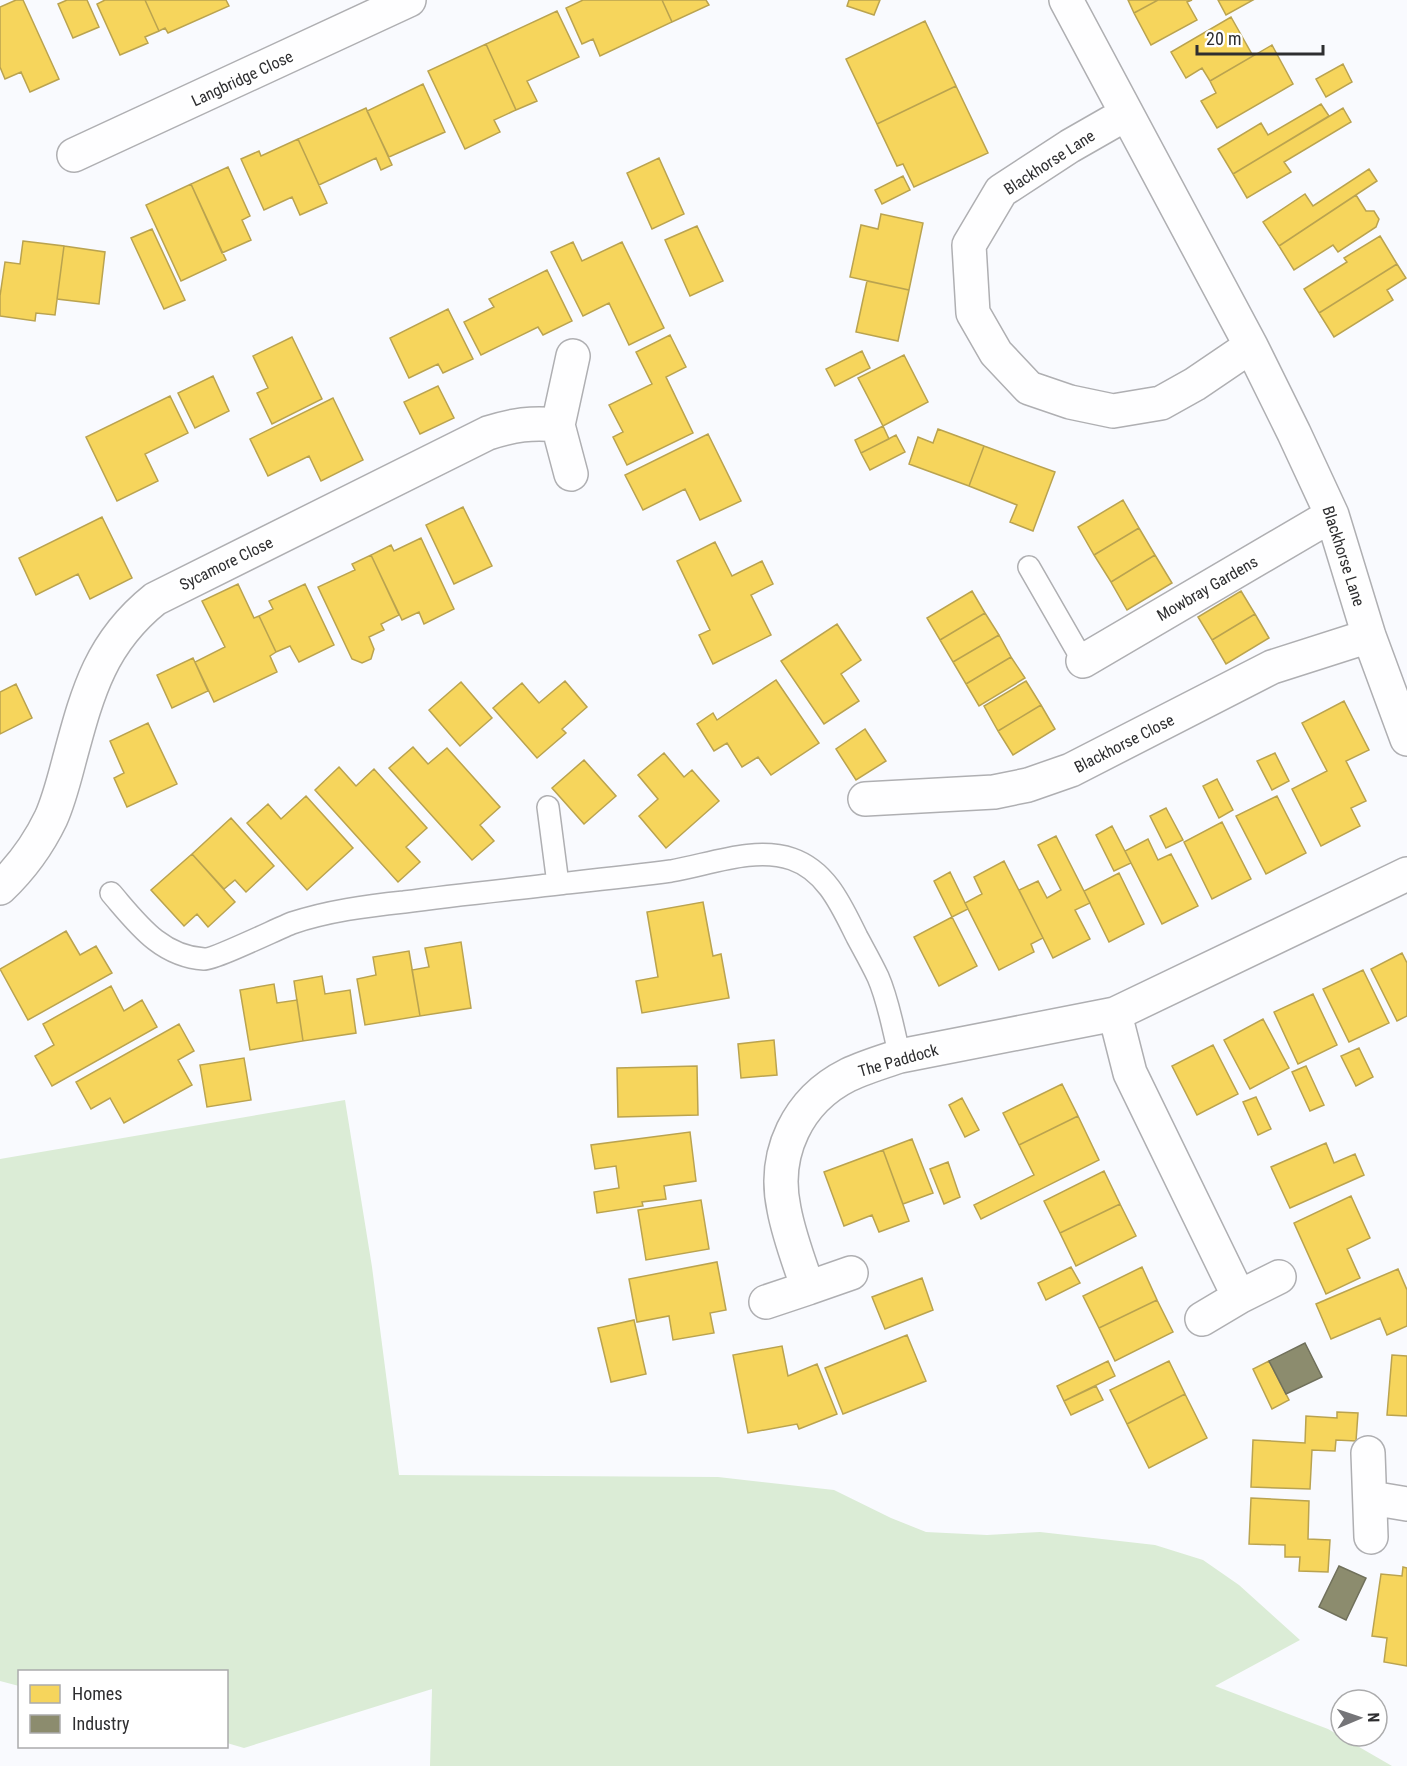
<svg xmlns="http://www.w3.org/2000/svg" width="1407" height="1766" font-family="'Roboto Condensed',sans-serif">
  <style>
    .green { fill: #dbecd6 }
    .homes { fill: #f6d55c; stroke: #baa34f; stroke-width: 1.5 }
    .industry { fill: #8c8c6e; stroke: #70705b; stroke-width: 1.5 }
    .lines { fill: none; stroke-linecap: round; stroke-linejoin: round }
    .service-casing { stroke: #afafb2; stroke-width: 24 }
    .minor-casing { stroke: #afafb2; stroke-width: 36 }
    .service { stroke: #fefeff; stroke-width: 21 }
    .minor { stroke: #fefeff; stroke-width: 33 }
    .labels { text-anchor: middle; stroke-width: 6; stroke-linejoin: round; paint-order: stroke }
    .street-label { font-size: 16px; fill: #2e2e30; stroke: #fff }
  </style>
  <rect width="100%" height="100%" fill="#f9fafe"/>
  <path class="green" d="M345,1100l27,167 27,208 319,2 116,13 57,28 35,14 61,3 53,-3 115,13 48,15 36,25 61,55 -85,46 113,43 64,37h-962l2,-77 -188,59 -17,-5 -1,-71h-206l-1,14 -19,-5v-522z"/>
  <path class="homes" d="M16,0h7l36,79 -29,13 -9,-20 -16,7 -5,-12v-60z
    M67,0h20l12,27 -26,11 -15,-34z
    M105,0h40l14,31 -14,6 3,6 -28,12 -23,-51z
    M145,0h81l3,6 -61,27 -3,-5 -6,3z
    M583,0h79l10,22 -72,34 -7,-17 -11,5 -16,-36z
    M662,0h44l3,5 -37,17z
    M849,0h31l-6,15 -27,-9z
    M1128,0h30l-24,13z
    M1158,0h34l-5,2 10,18 -46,25 -17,-32z
    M1218,0h35l-27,15z
    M557,11l22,46 -52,24 10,20 -21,9 -30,-66z
    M1231,17l22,39 -43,25 -8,-13 -16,10 -15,-26z
    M925,21l31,65 -79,38 -31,-65z
    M486,44l30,66 -22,10 6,12 -35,17 -37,-78z
    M1272,45l21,39 -76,44 -16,-27 15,-8 -6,-12z
    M1343,64l9,18 -26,15 -10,-18z
    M423,84l22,48 -56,25 -22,-46z
    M956,86l32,67 -74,34 -11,-23 -6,2 -20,-42z
    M1321,104l8,12 -96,58 -15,-25 43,-26 7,12z
    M366,108l26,57 -11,5 -5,-12 -57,27 -21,-46z
    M1343,108l8,14 -67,40 7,10 -44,26 -14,-24z
    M298,139l29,64 -27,12 -8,-18 -28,13 -23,-51 18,-8 2,5z
    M659,158l25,56 -32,15 -25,-56z
    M228,167l22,49 -8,4 9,20 -29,13 -31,-69z
    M1369,169l8,12 -98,65 -16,-24 42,-28 8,12z
    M903,176l7,14 -28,14 -7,-14z
    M191,184l35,76 -45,21 -35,-76z
    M1356,195l10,16h8l5,8 -3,8 -38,25 -5,-7 -39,25 -15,-24z
    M881,214l42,9 -14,67 -59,-13 11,-52 17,4z
    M697,226l26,55 -33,15 -25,-56z
    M152,229l33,71 -21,9 -33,-71z
    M1380,236l17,28 -78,49 -15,-24 43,-27 -3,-4z
    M23,241l41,5 -9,69 -19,-2 -1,8 -35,-5v-20l5,-34 15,2z
    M573,242l9,19 40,-19 42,86 -35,17 -20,-42 -26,13 -32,-64z
    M64,246l41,6 -6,52 -42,-5z
    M1397,264l9,14 -19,12 6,10 -59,37 -15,-24z
    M547,270l25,51 -29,14 -5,-8 -57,28 -17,-33 30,-15 -5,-8z
    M867,281l42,9 -11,51 -42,-9z
    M448,309l25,50 -30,14 -5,-9 -29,14 -19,-40z
    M670,335l16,32 -20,10 27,56 -66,32 -14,-28 10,-5 -14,-27 43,-21 -16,-32z
    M292,337l30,62 -50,25 -15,-31 11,-5 -15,-32z
    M862,351l8,17 -35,18 -9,-17z
    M904,355l24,47 -45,24 -25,-48z
    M213,376l16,35 -34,17 -17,-35z
    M438,386l16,32 -34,16 -16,-32z
    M170,396l18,37 -43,21 13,27 -41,20 -31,-64z
    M333,398l30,62 -42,21 -12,-25 -41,20 -18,-37z
    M883,426l6,13 -28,14 -6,-13z
    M938,429l46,17 -15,40 -60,-22 9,-27 15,6z
    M708,434l33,67 -41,19 -15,-31 -42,21 -18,-35z
    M896,435l9,17 -35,18 -9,-17z
    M984,446l71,26 -22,59 -23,-9 7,-17 -48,-19z
    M1123,500l16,28 -45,27 -16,-28z
    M463,507l29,59 -38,18 -28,-59z
    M102,517l30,61 -42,21 -12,-25 -42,21 -17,-37z
    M1139,528l16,27 -44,27 -17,-27z
    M421,538l33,71 -30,15 -5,-12 -17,8 -31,-65 20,-10 3,6z
    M715,542l17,34 30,-15 11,23 -22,11 20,40 -58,29 -14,-29 11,-5 -33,-69z
    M371,555l28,60 -18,9 3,6 -15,7 5,12 -3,10 -9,4 -10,-4 -34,-72 37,-17 -3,-6z
    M1155,555l17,28 -45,27 -16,-28z
    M238,584l16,34 5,-2 17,36 -6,4 7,16 -63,30 -19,-40 30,-15 -23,-46z
    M305,584l29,61 -35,17 -9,-16 -14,6 -17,-36 14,-7 -4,-8z
    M972,591l13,22 -45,27 -13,-22z
    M1241,591l14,23 -43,26 -14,-23z
    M985,613l14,22 -46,27 -13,-22z
    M1255,614l14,24 -43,26 -14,-24z
    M837,624l24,36 -20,14 18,27 -35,23 -43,-63z
    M999,635l12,22 -45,27 -13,-22z
    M1011,657l14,21 -46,28 -13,-22z
    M193,658l15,33 -36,17 -15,-33z
    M776,680l43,63 -48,32 -13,-18 -16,10 -15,-24 -13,8 -17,-27 16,-11 4,7z
    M565,681l22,26 -25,22 4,4 -29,25 -44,-50 29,-25 17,20z
    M1026,681l15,24 -43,26 -14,-25z
    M461,682l31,36 -32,28 -31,-36z
    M16,684l16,34 -32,16v-42z
    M1344,701l25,49 -23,11 20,40 -15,7 9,18 -39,20 -29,-57 35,-18 -25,-48z
    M1041,705l14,24 -42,26 -15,-24z
    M148,723l29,61 -50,23 -13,-29 10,-5 -14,-32z
    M865,729l21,32 -30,19 -20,-31z
    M413,747l15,17 19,-16 53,59 -20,18 14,16 -22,19 -83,-92z
    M664,753l20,24 8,-7 27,31 -53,47 -27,-32 19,-17 -20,-24z
    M1275,753l14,28 -17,9 -15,-29z
    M584,760l32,36 -32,28 -32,-36z
    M339,767l17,19 18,-17 53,59 -21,19 14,15 -22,20 -83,-92z
    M1217,779l16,31 -14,8 -16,-32z
    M306,796l47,52 -46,42 -60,-67 21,-19 13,15z
    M1277,796l29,57 -40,21 -30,-58z
    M1166,808l17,32 -17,8 -16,-32z
    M231,818l43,48 -28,26 -11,-12 -11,9 -32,-35z
    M1222,822l29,57 -39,20 -28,-57z
    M1112,826l19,37 -17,8 -18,-36z
    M1056,836l34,67 -15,7 15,29 -37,19 -34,-68 19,-9 9,17 14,-8 -23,-45z
    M1148,839l10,21 13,-6 27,52 -36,18 -37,-73z
    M192,854l43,48 -27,25 -11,-13 -13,12 -33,-36z
    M1004,861l39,77 -12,6 3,8 -35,18 -34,-67 17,-9 -8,-17z
    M950,872l18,37 -16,8 -18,-36z
    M1119,873l25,51 -35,18 -25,-51z
    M703,902l10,54 8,-2 8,44 -87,15 -6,-32 22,-4 -11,-65z
    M952,917l25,49 -38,20 -25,-49z
    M66,931l14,24 16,-9 16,27 -84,47 -28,-51z
    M461,942l10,66 -51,8 -8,-46 17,-3 -4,-19z
    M409,951l11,65 -55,9 -8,-46 19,-4 -3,-18z
    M1402,953l5,10v53l-10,5 -26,-52z
    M1363,970l26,53 -40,19 -26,-53z
    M322,976l3,18 25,-4 6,43 -53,8 -9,-60z
    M274,984l3,19 20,-3 6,41 -53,9 -10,-60z
    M111,986l13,25 18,-11 15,27 -105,59 -17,-30 19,-11 -11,-21z
    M1313,994l24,51 -39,19 -24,-52z
    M1263,1019l26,49 -39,21 -26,-49z
    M179,1024l15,27 -16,9 14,25 -68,38 -14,-25 -19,11 -15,-27z
    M774,1040l3,35 -36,3 -3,-34z
    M1213,1045l25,49 -41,21 -25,-49z
    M1359,1048l14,29 -17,9 -15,-30z
    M244,1058l7,42 -44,7 -7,-42z
    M697,1066l1,49 -80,2 -1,-49z
    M1306,1066l18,39 -14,6 -18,-39z
    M1062,1084l16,32 -59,29 -16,-32z
    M1256,1097l15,32 -13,6 -15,-33z
    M962,1098l17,32 -14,7 -16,-32z
    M1078,1116l21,44 -118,59 -7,-14 60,-30 -15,-30z
    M690,1132l6,49 -32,5 2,13 -24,3 1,4 -46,7 -3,-21 25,-4 -3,-22 -21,3 -4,-24z
    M912,1139l21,54 -30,11 -20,-54z
    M1326,1143l8,20 21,-9 9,21 -74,33 -19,-41z
    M883,1150l26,71 -30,11 -7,-17 -28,11 -20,-54z
    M948,1162l12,35 -16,7 -14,-35z
    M1104,1171l16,33 -60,29 -16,-32z
    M1351,1196l19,42 -23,11 13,29 -34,16 -32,-71z
    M701,1200l8,49 -63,11 -8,-50z
    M1120,1204l16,32 -60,30 -16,-33z
    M717,1262l9,48 -16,3 4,20 -41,7 -4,-24 -32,6 -8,-43z
    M1071,1267l9,16 -34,17 -8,-17z
    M1142,1267l15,33 -58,28 -16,-32z
    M1398,1269l9,21v36l-20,9 -7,-17 -49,21 -15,-35z
    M922,1278l11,32 -48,19 -13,-32z
    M1157,1300l16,32 -58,29 -16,-33z
    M634,1320l12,54 -35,8 -13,-54z
    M907,1335l19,46 -83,33 -18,-46z
    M782,1346l6,30 29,-12 20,50 -38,15 -2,-5 -49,9 -15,-78z
    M1392,1355l15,1v60l-20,-1z
    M1108,1361l7,15 -51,25 -7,-15z
    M1169,1361l16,33 -58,30 -17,-34z
    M1269,1361l20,39 -17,9 -19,-40z
    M1096,1386l7,14 -32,15 -7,-14z
    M1185,1394l22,44 -58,30 -22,-44z
    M1337,1412l21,1 -2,28 -20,-1 -1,11 -23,-1 -2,39 -59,-2 2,-47 52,3 1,-27 31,2z
    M1251,1498l58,3 -1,38 22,1 -2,32 -29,-1 1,-14h-15v-12l-36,-1z
    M1403,1567l4,1v98l-23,-4 3,-24 -15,-2 9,-62 21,2z"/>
  <path class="industry" d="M1305,1343l17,34 -36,17 -17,-33z
    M1339,1566l27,12 -20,42 -27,-13z"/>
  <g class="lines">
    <g class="service-casing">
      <path id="service" d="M1029,567l54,94
        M548,807l10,77c37,-4 75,-8 113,-13 37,-6 83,-25 121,-12 35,12 50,48 65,78 7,13 15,27 21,40 11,25 15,53 22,79
        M111,893c26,30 49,63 93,66 9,1 73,-30 88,-36 36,-12 74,-17 112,-21 51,-7 102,-12 154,-18"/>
    </g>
    <g class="minor-casing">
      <path id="minor" d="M1066,0l185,346 43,87 38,82 37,121 38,103
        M1126,114l-56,32 -69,45 -32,54 4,68 23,40 33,35 41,14 43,9 48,-8 34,-19 56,-38
        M74,155l335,-155
        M558,425l15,-69
        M1083,661l249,-146
        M865,799l129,-7 34,-7 43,-15 201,-103 97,-31
        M0,888c20,-19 39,-45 51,-70 8,-18 13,-38 18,-57 18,-66 30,-117 86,-162l333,-166c25,-8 44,-11 70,-8l13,49
        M1279,1277l-40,20 -109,-224 -15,-59 292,-140
        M808,1288l43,-15
        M766,1302l42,-14c-9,-26 -19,-52 -24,-79 -12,-56 14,-109 64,-134 17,-8 34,-13 52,-19l215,-42
        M1202,1319l37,-22
        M1368,1453l3,84
        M1371,1498l36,6"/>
    </g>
    <use href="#service" class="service"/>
    <use href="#minor" class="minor"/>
  </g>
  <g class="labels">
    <g class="street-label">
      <text transform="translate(242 78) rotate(-25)" y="6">Langbridge Close</text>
      <text transform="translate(1049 162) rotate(-33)" y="6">Blackhorse Lane</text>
      <text transform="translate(1344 556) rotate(72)" y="6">Blackhorse Lane</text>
      <text transform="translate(226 563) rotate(-26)" y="6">Sycamore Close</text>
      <text transform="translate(1207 588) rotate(-30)" y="6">Mowbray Gardens</text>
      <text transform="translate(1124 743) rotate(-27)" y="6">Blackhorse Close</text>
      <text transform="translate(898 1060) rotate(-16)" y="6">The Paddock</text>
    </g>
  </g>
  <rect x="18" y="1670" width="210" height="78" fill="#ffffff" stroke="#ababac" stroke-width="1.5"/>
  <rect x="30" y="1685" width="30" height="18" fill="#f6d55c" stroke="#ababac" stroke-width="1.5"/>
  <text x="72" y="1700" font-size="18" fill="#2e2e30">Homes</text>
  <rect x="30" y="1715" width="30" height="18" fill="#8c8c6e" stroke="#ababac" stroke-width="1.5"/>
  <text x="72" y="1730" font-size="18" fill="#2e2e30">Industry</text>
  <g transform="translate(1359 1718) rotate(88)"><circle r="28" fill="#ffffff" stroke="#ababac" stroke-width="1.5"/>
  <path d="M0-4.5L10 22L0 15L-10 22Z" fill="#757578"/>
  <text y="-9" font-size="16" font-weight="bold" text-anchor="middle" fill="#2e2e30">N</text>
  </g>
  <path d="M1197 45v9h126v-9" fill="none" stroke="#2e2e30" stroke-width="3"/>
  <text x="1206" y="45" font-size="18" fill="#2e2e30" stroke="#ffffff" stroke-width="4.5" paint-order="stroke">20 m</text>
</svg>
